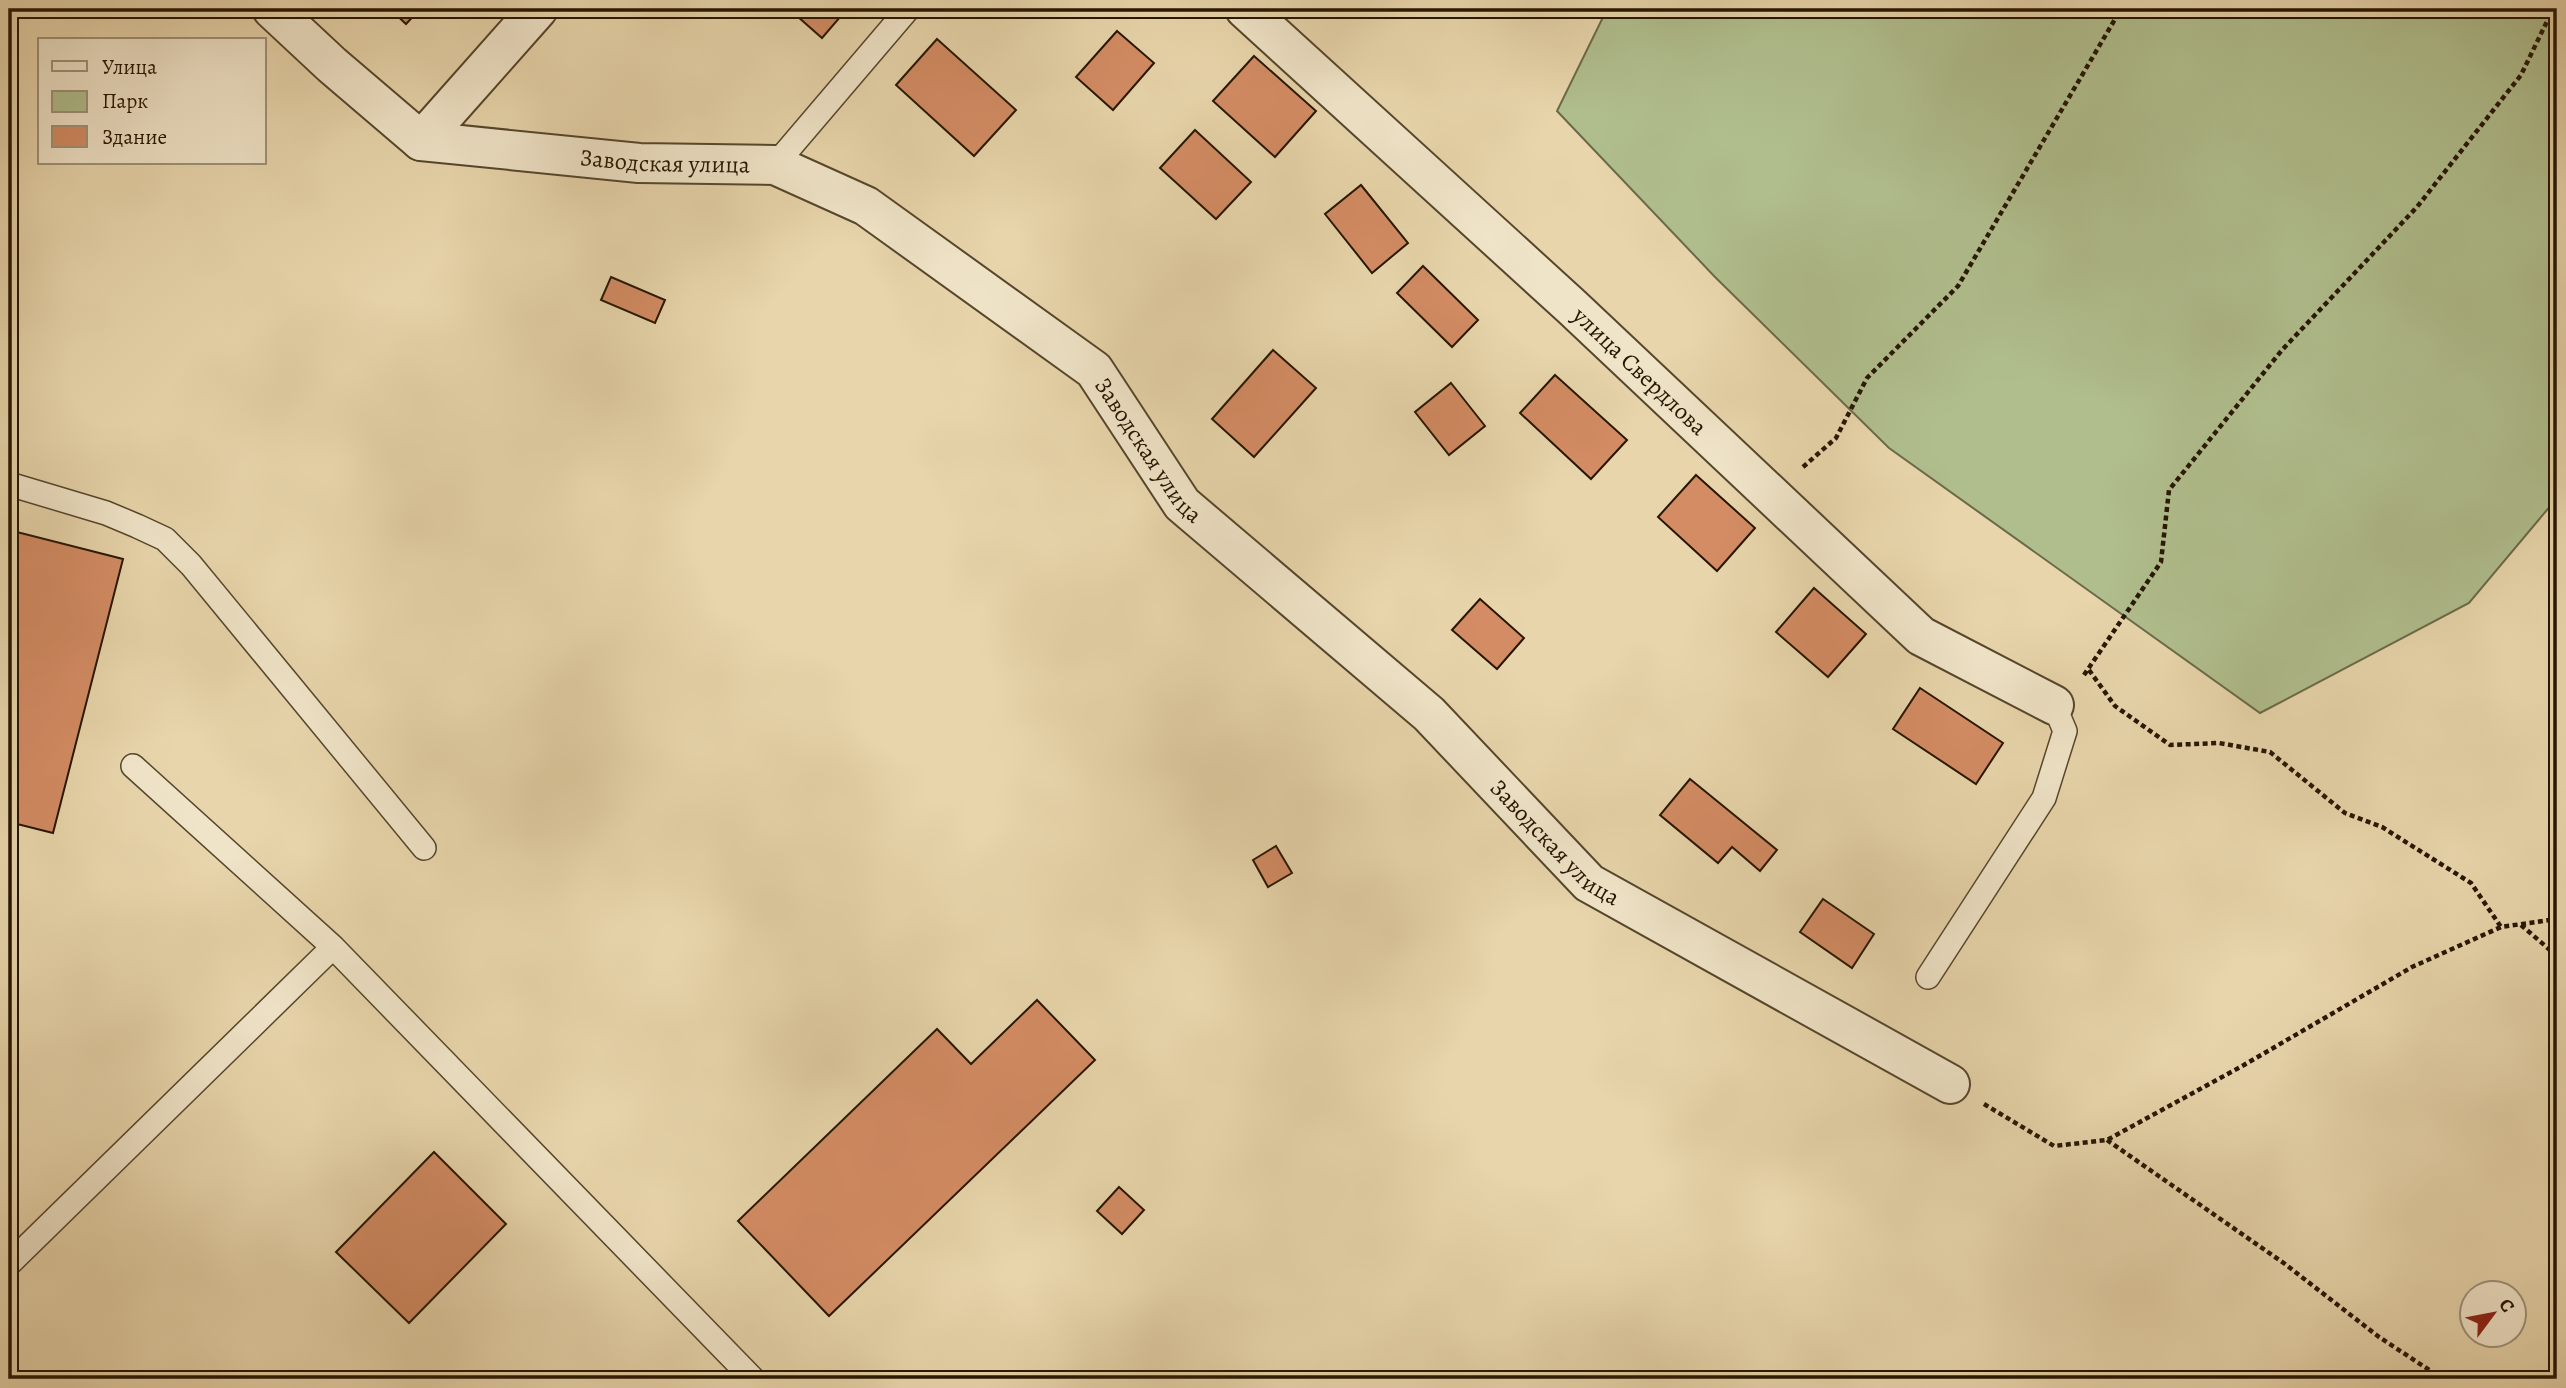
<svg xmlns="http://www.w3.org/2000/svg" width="2566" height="1388" font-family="Alegreya,serif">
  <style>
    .green { fill: #b0be8d; stroke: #6b6a48; stroke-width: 2 }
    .building { fill: #d48c64; stroke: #261602; stroke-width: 2 }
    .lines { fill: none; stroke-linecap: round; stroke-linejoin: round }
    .lane-casing { stroke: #56462c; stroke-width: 26 }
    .street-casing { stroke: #56462c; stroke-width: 42 }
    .path { stroke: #261602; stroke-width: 4.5; stroke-dasharray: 5 3.5; stroke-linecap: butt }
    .lane { stroke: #f0e4c8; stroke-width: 23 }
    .street { stroke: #f0e4c8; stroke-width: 38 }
    .labels { text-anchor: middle; stroke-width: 7; stroke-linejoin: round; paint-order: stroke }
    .street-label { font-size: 24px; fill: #261602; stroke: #f0e4c8 }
  </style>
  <rect width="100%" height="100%" fill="#e8d5ab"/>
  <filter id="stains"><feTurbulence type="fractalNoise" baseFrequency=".00286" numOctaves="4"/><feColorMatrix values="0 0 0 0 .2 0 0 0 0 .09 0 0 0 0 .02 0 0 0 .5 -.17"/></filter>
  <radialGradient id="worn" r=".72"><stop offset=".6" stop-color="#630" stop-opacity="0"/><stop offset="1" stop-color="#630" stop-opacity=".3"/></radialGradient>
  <path class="green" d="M1607,9h950v489l-88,105 -209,110 -371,-265 -174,-171 -158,-166z"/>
  <path class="building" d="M390,9h30l-14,15z
    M789,9h58l-25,29z
    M1117,31l37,32 -41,47 -37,-33z
    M937,39l79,71 -42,46 -78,-71z
    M1254,56l62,55 -41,46 -62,-56z
    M1195,130l56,52 -35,37 -56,-51z
    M1361,185l47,58 -36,30 -47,-59z
    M1423,266l55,54 -26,27 -55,-54z
    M611,277l54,23 -10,23 -54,-23z
    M1273,350l43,38 -62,69 -42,-38z
    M1555,375l72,65 -36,39 -71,-66z
    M1451,383l34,43 -36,29 -34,-43z
    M1696,475l59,53 -38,43 -59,-54z
    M9,530l114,29 -70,274 -44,-11z
    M1814,588l52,46 -38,43 -52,-45z
    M1480,599l44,39 -27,31 -45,-39z
    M1920,688l83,55 -27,41 -83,-55z
    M1690,779l87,71 -17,21 -28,-24 -14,16 -58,-48z
    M1276,846l16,27 -24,14 -15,-27z
    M1823,899l51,35 -22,34 -52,-36z
    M1037,1000l58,60 -266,256 -91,-95 199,-192 34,35z
    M434,1152l72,72 -97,99 -73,-71z
    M1119,1187l25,23 -22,24 -25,-23z"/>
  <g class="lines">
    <g class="lane-casing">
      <path id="lane" d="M775,165l133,-156
        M9,484l97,29 31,13 28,13 26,26 233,283
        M133,766l200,181
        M1928,977l116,-179 21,-67 -11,-26
        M9,1264l324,-317 420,432"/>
    </g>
    <g class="street-casing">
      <g id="street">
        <path id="s1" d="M272,9l60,56 89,76 218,22 136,2 91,41 228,164 88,134 247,210 160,169 361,201"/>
        <path id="s2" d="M1245,9l327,298 349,329 133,69"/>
        <path d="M421,141l117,-132"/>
      </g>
    </g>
    <path class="path" d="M1803,467l33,-29 31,-60 91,-92 163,-277
      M2089,670l26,36 55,39 49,-2 51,9 75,61 37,14 89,56 30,44
      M2084,675l77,-113 8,-72 113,-140 135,-143 104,-132 32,-66
      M2521,925l36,31
      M1984,1104l70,42 53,-6 137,-75 168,-98 89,-40 56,-8
      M2107,1140l178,124 94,73 64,42"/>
    <use href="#lane" class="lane"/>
    <use href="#street" class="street"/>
  </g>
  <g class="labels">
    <g class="street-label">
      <text dy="8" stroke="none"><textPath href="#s1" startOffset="444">Заводская улица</textPath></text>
      <text dy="8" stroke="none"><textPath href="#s2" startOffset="536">улица Свердлова</textPath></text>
      <text dy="8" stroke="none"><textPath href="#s1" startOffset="1032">Заводская улица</textPath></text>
      <text dy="8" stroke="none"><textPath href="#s1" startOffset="1600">Заводская улица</textPath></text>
    </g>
  </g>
  <rect width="2566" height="1388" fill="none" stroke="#e8d5ab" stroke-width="35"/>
  <rect x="10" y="10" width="2545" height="1367" fill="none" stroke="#261602" stroke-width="3.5"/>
  <rect x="18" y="18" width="2531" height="1353" fill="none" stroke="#261602" stroke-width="2"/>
  <rect x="38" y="38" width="228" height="126" fill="#f0e4c8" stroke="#9f9279" stroke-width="2"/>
  <rect x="52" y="61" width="35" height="10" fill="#f0e4c8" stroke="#9f9279" stroke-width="2"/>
  <text x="102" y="74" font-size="21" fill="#261602">Улица</text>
  <rect x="52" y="91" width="35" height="21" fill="#b0be8d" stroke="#9f9279" stroke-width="2"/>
  <text x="102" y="108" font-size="21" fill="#261602">Парк</text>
  <rect x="52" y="126" width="35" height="21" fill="#d48c64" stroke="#9f9279" stroke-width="2"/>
  <text x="102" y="144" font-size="21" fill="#261602">Здание</text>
  <g transform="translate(2493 1314) rotate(58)"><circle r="33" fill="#f0e4c8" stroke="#9f9279" stroke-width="2"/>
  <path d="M0-5L12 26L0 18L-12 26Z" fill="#8f2418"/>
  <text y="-10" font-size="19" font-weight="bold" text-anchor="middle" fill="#261602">С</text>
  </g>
  <rect width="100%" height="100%" filter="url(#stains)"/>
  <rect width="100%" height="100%" fill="url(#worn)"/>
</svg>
